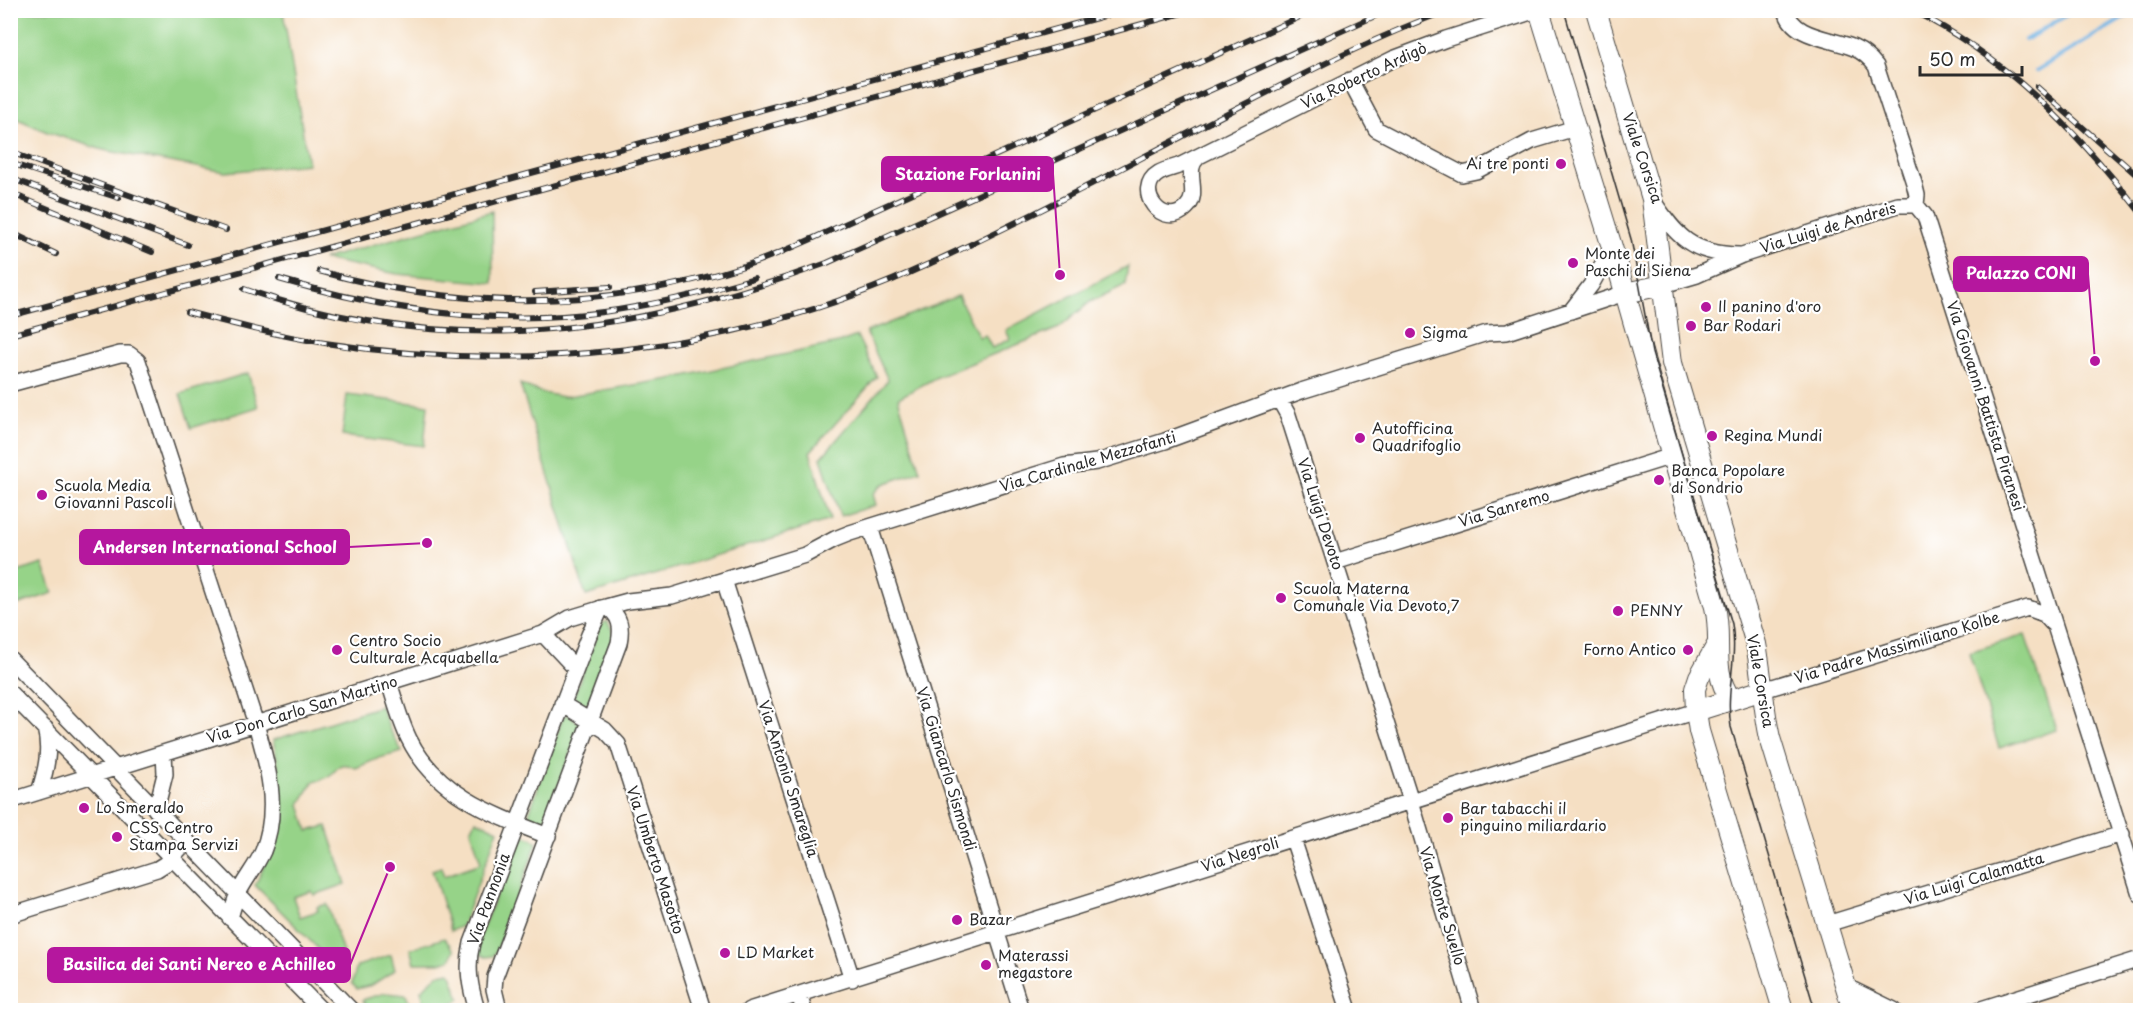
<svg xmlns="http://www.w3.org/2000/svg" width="2151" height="1021" font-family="'Playpen Sans',sans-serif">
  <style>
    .green { fill: #96d388; stroke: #607f5a; stroke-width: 1.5 }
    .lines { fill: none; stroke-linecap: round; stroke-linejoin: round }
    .stream { stroke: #6cb1e2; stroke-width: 4 }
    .minor-casing { stroke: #494642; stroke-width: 18 }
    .major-casing { stroke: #494642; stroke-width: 22 }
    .minor { stroke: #fff; stroke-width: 15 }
    .major { stroke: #fff; stroke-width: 20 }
    .tram { stroke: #2b2b2b; stroke-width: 1.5 }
    .rail-casing { stroke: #2b2b2b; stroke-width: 6 }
    .rail { stroke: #fff; stroke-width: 4; stroke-dasharray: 11; stroke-linecap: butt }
    .poi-dot { fill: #b5179e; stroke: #fff; stroke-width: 2 }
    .labels { text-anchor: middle; stroke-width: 4.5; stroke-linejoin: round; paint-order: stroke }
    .street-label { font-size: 15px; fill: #2b2b2b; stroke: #fff }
    .poi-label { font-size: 15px; fill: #2b2b2b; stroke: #fff; text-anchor: start }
    .leader { fill: none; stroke: #b5179e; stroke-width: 2 }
    .callout-dot { fill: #b5179e; stroke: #fff; stroke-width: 2 }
    .callout { fill: #b5179e; stroke: #b5179e; stroke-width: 2 }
    .callout-label { font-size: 16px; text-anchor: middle; font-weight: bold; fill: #fff }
  </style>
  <rect width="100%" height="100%" fill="#fff"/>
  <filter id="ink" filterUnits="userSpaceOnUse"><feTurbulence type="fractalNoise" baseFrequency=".0167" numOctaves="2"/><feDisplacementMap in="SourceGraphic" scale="12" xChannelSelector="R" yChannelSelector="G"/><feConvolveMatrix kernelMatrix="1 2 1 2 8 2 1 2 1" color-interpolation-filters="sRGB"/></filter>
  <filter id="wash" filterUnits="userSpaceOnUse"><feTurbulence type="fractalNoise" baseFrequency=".008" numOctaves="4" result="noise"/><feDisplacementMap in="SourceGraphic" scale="24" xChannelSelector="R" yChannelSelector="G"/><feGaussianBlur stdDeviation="1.35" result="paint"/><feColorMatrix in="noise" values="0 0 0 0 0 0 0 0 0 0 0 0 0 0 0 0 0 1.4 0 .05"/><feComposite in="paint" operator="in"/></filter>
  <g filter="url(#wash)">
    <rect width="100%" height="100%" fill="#f5dfc3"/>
    <path class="green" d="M10,11h273l25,153 -83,8 -122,-22 -56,-18 -36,-16z
      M492,211l1,72 -96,-9 -74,-15z
      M1128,266l-3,19 -35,17 -31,26 -122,49 -39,21 22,73 -37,13 -10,10 3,11 -36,11 -19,-58 67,-78 -22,-48 92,-36 21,41 6,-2 7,13 18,-9 -4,-9z
      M857,336l20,41 -67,75 20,68 -244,76 -66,-212 23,9 20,4 107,-18 168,-36z
      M248,373l10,34 -67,21 -11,-34z
      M347,395l81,10 -4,41 -82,-10z
      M43,564l10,29 -42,14v-33z
      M607,621l6,11v9l-24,62 -4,1 -12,-6 27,-72z
      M2025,635l32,95 -58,18 -30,-96z
      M381,706l8,22 13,24 -23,6 -23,10c-20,-9 -16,2 -29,9 -4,3 -10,4 -14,5l-13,22 8,27 19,-5 19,58 -32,11 -2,-4 -19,6 7,20 18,-6 -1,-4 10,-3 20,61 -10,3 -82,-83c26,-49 31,-91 18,-145z
      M567,714l15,11 -38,99 -4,1 -13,-6 36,-102z
      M476,820l22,10 -36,96 -11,5 -19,-61 9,-3 3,9 37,-13 -10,-33z
      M523,835l10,4 4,4 -40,107 -4,6 -7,1 -7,-3 -2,-11 42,-107z
      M444,938l10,12 -4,10 -10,3h-26l-4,-14z
      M391,955l4,15 -23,15 -15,4 -5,-5 5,-18z
      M450,972l10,27 -17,11h-17l-5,-20 18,-16z
      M385,993l21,2 6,15h-43l-7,-10z"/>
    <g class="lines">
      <path class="stream" d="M2025,40l50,-30
        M2036,71l101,-61"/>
    </g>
  </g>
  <g filter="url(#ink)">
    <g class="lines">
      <g class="minor-casing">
        <path id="minor" d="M1786,10c6,28 46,28 68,38 9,4 16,10 22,18l38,117 3,12 -1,10
          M1350,80l26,49 86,45 14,-3 56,-30 43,-13
          M1198,157c-16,14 4,36 -12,51 -23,23 -54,-19 -27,-35 7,-4 15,-5 22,-8l212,-106 53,-20 91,-29
          M1653,201c24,36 39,53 86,54
          M1916,205l9,11 215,678
          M1663,285l34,-10 45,-20 156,-50h18
          M1571,311l20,-26 21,-38
          M10,384l110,-30h9l9,7 118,363c12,42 24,85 7,127 -7,16 -19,29 -26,45 -3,7 -5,15 -7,22
          M1279,399l9,16 123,386 62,209
          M870,527l151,483
          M1335,562l337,-106
          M724,580l128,399
          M543,634l33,35
          M10,659l341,351
          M389,682c6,19 11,39 20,57 28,56 85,76 139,97
          M1763,690l265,-82 16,6 8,9
          M10,693l311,317
          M562,704l43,26 13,14 85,266
          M39,792c7,-21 12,-42 6,-64
          M10,801l520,-163 13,-4 27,-16 36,-11 22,-6 44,-5 133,-41 30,-16 15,-6 214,-67 33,-4 68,-21 136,-50 186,-58 20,-1 118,-39
          M156,810l9,-36 -1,-21
          M1293,839l56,171
          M10,915l147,-46 8,-5 22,-23
          M1827,924l295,-90
          M1847,987l47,23
          M799,995l5,15
          M477,1010c-7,-23 -11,-43 -5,-67l117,-308 12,-27
          M499,1010l-5,-21 1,-12 124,-334c3,-15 2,-28 -13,-36
          M749,1010l947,-299
          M1978,1010l162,-51"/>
      </g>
      <g class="major-casing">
        <path id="major" d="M1539,10l73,237 103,360c8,32 -5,64 16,92
          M1596,10l56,189 20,164 84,281c6,31 7,63 14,94l83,272
          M1625,293l38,-8
          M1717,645l-18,32 -4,12 1,22 3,20 84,279
          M1696,711l67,-21"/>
      </g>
      <use href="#minor" class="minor"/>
      <use href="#major" class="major"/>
      <path class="tram" d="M1564,10l67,229 21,114 80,271c6,35 -7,68 -1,103l84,283"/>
      <g class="rail-casing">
        <path id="rail" d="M1911,10c93,45 166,121 229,202
          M2037,87l103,91
          M10,152l216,78
          M10,163l109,35
          M10,178l178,67
          M10,193l142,59
          M10,232l46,22
          M319,271c144,40 286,40 428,-6 27,-9 54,-21 80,-33l488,-222
          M279,279c105,31 214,48 324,33 51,-7 101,-19 151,-34
          M244,289c204,71 384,47 583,-26l561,-253
          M535,292l75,-5
          M187,312c46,12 92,24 138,31 197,31 404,10 586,-71 113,-50 221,-110 330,-166 68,-35 136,-70 208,-96
          M10,316l1116,-306
          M10,335l1183,-325"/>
      </g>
      <use href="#rail" class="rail"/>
    </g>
  </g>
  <g class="poi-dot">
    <circle cx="1561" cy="164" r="6"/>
    <circle cx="1573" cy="263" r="6"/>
    <circle cx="1706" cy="307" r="6"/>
    <circle cx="1691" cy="326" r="6"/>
    <circle cx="1410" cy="333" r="6"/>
    <circle cx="1712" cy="436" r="6"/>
    <circle cx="1360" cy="438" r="6"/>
    <circle cx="1659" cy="480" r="6"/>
    <circle cx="42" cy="495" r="6"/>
    <circle cx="1281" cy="598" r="6"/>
    <circle cx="1618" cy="611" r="6"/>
    <circle cx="337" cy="650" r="6"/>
    <circle cx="1688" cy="650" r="6"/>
    <circle cx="84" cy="808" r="6"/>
    <circle cx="1448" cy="818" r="6"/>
    <circle cx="117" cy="837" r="6"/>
    <circle cx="957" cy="920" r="6"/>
    <circle cx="725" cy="953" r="6"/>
    <circle cx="986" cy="965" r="6"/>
  </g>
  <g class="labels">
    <g class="street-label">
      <text transform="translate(1364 76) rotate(-25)" y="5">Via Roberto Ardigò</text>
      <text transform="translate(1642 158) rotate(71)" y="5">Viale Corsica</text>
      <text transform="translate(1828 228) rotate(-17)" y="5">Via Luigi de Andreis</text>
      <text transform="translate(1985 406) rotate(72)" y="5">Via Giovanni Battista Piranesi</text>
      <text transform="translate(1088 462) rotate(-16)" y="5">Via Cardinale Mezzofanti</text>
      <text transform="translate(1504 509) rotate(-17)" y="5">Via Sanremo</text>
      <text transform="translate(1320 514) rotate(72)" y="5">Via Luigi Devoto</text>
      <text transform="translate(1897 648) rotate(-17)" y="5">Via Padre Massimiliano Kolbe</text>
      <text transform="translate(1760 681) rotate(80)" y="5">Viale Corsica</text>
      <text transform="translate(302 710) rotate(-17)" y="5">Via Don Carlo San Martino</text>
      <text transform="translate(946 769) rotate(73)" y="5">Via Giancarlo Sismondi</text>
      <text transform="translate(788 779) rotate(72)" y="5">Via Antonio Smareglia</text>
      <text transform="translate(1240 855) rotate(-18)" y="5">Via Negroli</text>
      <text transform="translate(655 860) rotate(72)" y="5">Via Umberto Masotto</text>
      <text transform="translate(1974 879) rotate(-17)" y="5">Via Luigi Calamatta</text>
      <text transform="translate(489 899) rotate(-70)" y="5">Via Pannonia</text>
      <text transform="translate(1442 906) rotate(73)" y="5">Via Monte Suello</text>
    </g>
    <g class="poi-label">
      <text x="1549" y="169" text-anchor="end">Ai tre ponti</text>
      <text x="1585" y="259">Monte dei<tspan x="1585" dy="17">Paschi di Siena</tspan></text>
      <text x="1718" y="312">Il panino d'oro</text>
      <text x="1703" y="331">Bar Rodari</text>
      <text x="1422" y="338">Sigma</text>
      <text x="1372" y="434">Autofficina<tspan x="1372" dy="17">Quadrifoglio</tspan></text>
      <text x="1724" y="441">Regina Mundi</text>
      <text x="1671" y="476">Banca Popolare<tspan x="1671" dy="17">di Sondrio</tspan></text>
      <text x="54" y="491">Scuola Media<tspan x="54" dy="17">Giovanni Pascoli</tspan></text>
      <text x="1293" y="594">Scuola Materna<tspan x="1293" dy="17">Comunale Via Devoto,7</tspan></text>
      <text x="1630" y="616">PENNY</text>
      <text x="349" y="646">Centro Socio<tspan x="349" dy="17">Culturale Acquabella</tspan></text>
      <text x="1676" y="655" text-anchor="end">Forno Antico</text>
      <text x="96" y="813">Lo Smeraldo</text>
      <text x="1460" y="814">Bar tabacchi il<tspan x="1460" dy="17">pinguino miliardario</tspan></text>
      <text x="129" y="833">CSS Centro<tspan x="129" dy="17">Stampa Servizi</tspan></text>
      <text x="969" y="925">Bazar</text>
      <text x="737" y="958">LD Market</text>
      <text x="998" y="961">Materassi<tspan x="998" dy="17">megastore</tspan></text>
    </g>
  </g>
  <path class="leader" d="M1060 275L1053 174M2095 361L2088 274M427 543L349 547M390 867L350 965"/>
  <g class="callout-dot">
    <circle cx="1060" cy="275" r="6"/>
    <circle cx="2095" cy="361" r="6"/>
    <circle cx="427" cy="543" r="6"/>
    <circle cx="390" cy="867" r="6"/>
  </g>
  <g class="callout">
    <rect x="882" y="157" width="171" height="34" rx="6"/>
    <rect x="1954" y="257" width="134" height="34" rx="6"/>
    <rect x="80" y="530" width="269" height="34" rx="6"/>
    <rect x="48" y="948" width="302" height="34" rx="6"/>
  </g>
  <g class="callout-label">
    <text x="968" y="180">Stazione Forlanini</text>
    <text x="2021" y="279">Palazzo CONI</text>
    <text x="215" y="553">Andersen International School</text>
    <text x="199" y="970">Basilica dei Santi Nereo e Achilleo</text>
  </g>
  <rect width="2151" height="1021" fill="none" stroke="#fff" stroke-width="36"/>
  <path d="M1920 66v9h102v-9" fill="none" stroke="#2b2b2b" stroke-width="3"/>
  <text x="1929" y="66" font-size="18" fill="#2b2b2b" stroke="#ffffff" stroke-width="4.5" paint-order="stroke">50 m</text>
</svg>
